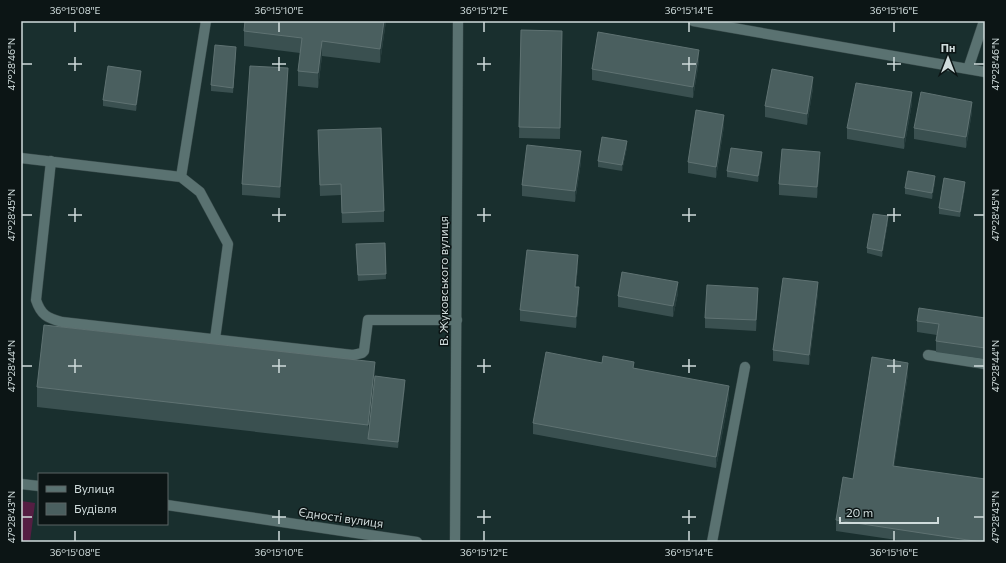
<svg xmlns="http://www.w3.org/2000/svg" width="1006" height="563" font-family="Commissioner,sans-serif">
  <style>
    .green { fill: #551e43 }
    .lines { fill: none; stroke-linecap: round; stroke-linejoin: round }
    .service-casing { stroke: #384a4a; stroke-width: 11 }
    .minor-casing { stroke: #384a4a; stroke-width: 11 }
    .service { stroke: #5a7271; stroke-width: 10 }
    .minor { stroke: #5a7271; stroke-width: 10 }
    .wall { fill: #3a5050 }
    .shaded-wall { fill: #263c3c }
    .building { fill: #4a5f5f; stroke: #5f7272 }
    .ticks { fill: none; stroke: #d0dcdc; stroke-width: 1.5 }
    .labels { text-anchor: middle; stroke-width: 3; stroke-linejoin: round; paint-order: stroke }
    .street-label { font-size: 12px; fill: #d0dcdc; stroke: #0c1515 }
    .neatline { fill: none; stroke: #d0dcdc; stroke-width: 1.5 }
    .ticks-label { font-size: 10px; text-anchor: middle; fill: #d0dcdc }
  </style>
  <rect width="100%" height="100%" fill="#192f2e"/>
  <path class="green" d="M21,501l14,2 -5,39h-9z"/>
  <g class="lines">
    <g class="service-casing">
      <path id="service" d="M21,158l160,19 25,-156
        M51,161l-15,139c5,15 11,18 26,22l291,33 9,-2 2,-2 4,-31h89
        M181,177l19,15 28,52 -13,95
        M928,355l57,9
        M712,542l33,-175"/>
    </g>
    <g class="minor-casing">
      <path id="minor" d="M693,21l292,51
        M968,69l16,-48
        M21,484l18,2
        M167,505l250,37
        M455,542l3,-521"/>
    </g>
    <use href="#service" class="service"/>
    <use href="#minor" class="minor"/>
  </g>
  <path class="wall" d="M245,21h141l-6,42 -58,-7 -4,32 -20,-2v-15l2,-18 -56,-7v-15z
    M521,30l41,1 -2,108 -41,-1z
    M236,53l-3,40 -22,-2v-6z
    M699,61l-6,37 -101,-18v-11z
    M141,77l-5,34 -33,-5v-6z
    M288,79l-8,119 -38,-3v-11z
    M813,88l-6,37 -42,-8v-11z
    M912,103l-8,46 -57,-10v-11z
    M972,112l-6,36 -52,-9v-11z
    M724,126l-8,52 -28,-5v-11z
    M318,130l66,81v11l-42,1 -1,-28 -21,1z
    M627,147l-5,24 -24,-4v-6z
    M762,158l-4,24 -31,-5v-6z
    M581,162l-6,40 -53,-6v-11z
    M820,162l-3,36 -38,-3v-11z
    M935,182l-3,17 -27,-5v-6z
    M965,188l-5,29 -21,-3v-6z
    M888,222l-6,35 -15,-4v-5z
    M385,243l1,36 -28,2 -2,-31z
    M578,266l-2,21 3,11 -3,30 -56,-7v-11z
    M678,293l-5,24 -55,-10v-11z
    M818,293l-9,72 -36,-4v-11z
    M758,299l-2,32 -51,-3v-10z
    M985,318v41l-49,-7v-11l1,-6 -20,-3v-11z
    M634,368l95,29 -13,71 -183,-34v-11z
    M908,374l-14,92 91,76h-75l-74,-11v-11l17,-41z
    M375,376l30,10 -7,62 -361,-41v-20z"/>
  <path class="shaded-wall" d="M384,21h2l-6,42v-14z
    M322,41v15l-4,32v-15z
    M236,47v6l-3,40v-5z
    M699,50v11l-6,37v-11z
    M288,68v11l-8,119v-11z
    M141,71v6l-5,34v-6z
    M813,77v11l-6,37v-11z
    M912,92v11l-8,46v-11z
    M972,102v10l-6,36v-11z
    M724,115v11l-8,52v-11z
    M627,141v6l-5,24v-6z
    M581,151v11l-6,40v-11z
    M762,152v6l-4,24v-6z
    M820,152v10l-3,36v-11z
    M935,176v6l-3,17v-6z
    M965,182v6l-5,29v-5z
    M888,216v6l-6,35v-6z
    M578,255v11l-3,31v-10z
    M678,282v11l-5,24v-11z
    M818,282v11l-9,72v-10z
    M579,287v11l-3,30v-11z
    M758,288v11l-2,32v-11z
    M375,362v20l-7,57v-14z
    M908,363v11l-15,102v-10z
    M405,380v6l-7,62v-6z
    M729,386v11l-13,71v-11z"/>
  <path class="building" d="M245,21h139l-4,28 -58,-8 -4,32 -20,-2 4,-33 -58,-7z
    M521,30l41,1 -2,97 -41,-1z
    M598,32l101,18 -6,37 -101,-18z
    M215,45l21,2 -3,41 -22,-3z
    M108,66l33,5 -5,34 -33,-5z
    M250,66l38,2 -8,119 -38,-3z
    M772,69l41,8 -6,37 -42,-8z
    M856,83l56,9 -8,46 -57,-10z
    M921,92l51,10 -6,35 -52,-9z
    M696,110l28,5 -8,52 -28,-5z
    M381,128l3,83 -42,2 -1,-29 -21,1 -2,-55z
    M602,137l25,4 -5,24 -24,-4z
    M527,145l54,6 -6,40 -53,-6z
    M731,148l31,4 -4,24 -31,-5z
    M782,149l38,3 -3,35 -38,-3z
    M908,171l27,5 -3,17 -27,-5z
    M944,178l21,4 -5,30 -21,-4z
    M873,214l15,2 -6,35 -15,-3z
    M385,243l1,31 -28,1 -2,-31z
    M527,250l51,5 -3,32h4l-3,30 -56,-7z
    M622,272l56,10 -5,24 -55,-10z
    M783,278l35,4 -9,73 -36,-5z
    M707,285l51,3 -2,32 -51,-2z
    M919,308l66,10v30l-49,-7 3,-17 -22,-3z
    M44,325l331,37 -7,63 -331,-38z
    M546,352l56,11 1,-7 31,6 -1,6 96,18 -13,71 -183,-34z
    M872,357l36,6 -15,103 92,13v63h-4l-145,-22 7,-43 10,2z
    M375,376l30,4 -7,62 -30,-3z"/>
  <path class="ticks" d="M75,22v10M279,22v10M484,22v10M689,22v10M894,22v10M75,57v14M279,57v14M484,57v14M689,57v14M894,57v14M22,64h10M68,64h14M272,64h14M477,64h14M682,64h14M887,64h14M974,64h10M75,208v14M279,208v14M484,208v14M689,208v14M894,208v14M22,215h10M68,215h14M272,215h14M477,215h14M682,215h14M887,215h14M974,215h10M75,359v14M279,359v14M484,359v14M689,359v14M894,359v14M22,366h10M68,366h14M272,366h14M477,366h14M682,366h14M887,366h14M974,366h10M279,510v14M484,510v14M689,510v14M22,517h10M272,517h14M477,517h14M682,517h14M974,517h10M75,531v10M279,531v10M484,531v10M689,531v10M894,531v10"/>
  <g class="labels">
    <g class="street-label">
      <text transform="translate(444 281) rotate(-90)" y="4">В. Жуковського вулиця</text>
      <text transform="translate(341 518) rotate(8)" y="4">Єдності вулиця</text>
    </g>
  </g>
  <rect width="1006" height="563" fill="none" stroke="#0c1515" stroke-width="44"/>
  <rect x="38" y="473" width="130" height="52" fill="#0c1515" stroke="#5a6565"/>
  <rect x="46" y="486" width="20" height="6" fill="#5a7271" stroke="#5a6565"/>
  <text x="74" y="493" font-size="12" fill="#d0dcdc">Вулиця</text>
  <rect x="46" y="503" width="20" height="12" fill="#4a5f5f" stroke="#5a6565"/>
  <text x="74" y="513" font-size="12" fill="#d0dcdc">Будівля</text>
  <g transform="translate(948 58)" stroke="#0c1515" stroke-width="3" paint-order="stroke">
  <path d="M0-3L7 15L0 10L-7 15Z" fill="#d0dcdc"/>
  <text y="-6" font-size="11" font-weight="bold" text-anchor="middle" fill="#d0dcdc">Пн</text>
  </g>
  <path d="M840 517v6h98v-6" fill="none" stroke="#d0dcdc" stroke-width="2"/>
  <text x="846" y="517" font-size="12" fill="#d0dcdc" stroke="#0c1515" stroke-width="3" paint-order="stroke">20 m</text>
  <rect x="22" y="22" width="962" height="519" class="neatline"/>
  <g class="ticks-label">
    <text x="75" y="14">36°15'08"E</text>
    <text x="279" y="14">36°15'10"E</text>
    <text x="484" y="14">36°15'12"E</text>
    <text x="689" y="14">36°15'14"E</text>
    <text x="894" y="14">36°15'16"E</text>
    <text transform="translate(11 64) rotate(-90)" y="4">47°28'46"N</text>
    <text transform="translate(995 64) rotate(-90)" y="4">47°28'46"N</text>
    <text transform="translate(11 215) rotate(-90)" y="4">47°28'45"N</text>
    <text transform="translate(995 215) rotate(-90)" y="4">47°28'45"N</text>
    <text transform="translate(11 366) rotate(-90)" y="4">47°28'44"N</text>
    <text transform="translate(995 366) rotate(-90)" y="4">47°28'44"N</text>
    <text transform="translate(11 517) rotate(-90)" y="4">47°28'43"N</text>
    <text transform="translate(995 517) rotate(-90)" y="4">47°28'43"N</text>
    <text x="75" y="556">36°15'08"E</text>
    <text x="279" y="556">36°15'10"E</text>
    <text x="484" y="556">36°15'12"E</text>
    <text x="689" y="556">36°15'14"E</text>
    <text x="894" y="556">36°15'16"E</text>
  </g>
</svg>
